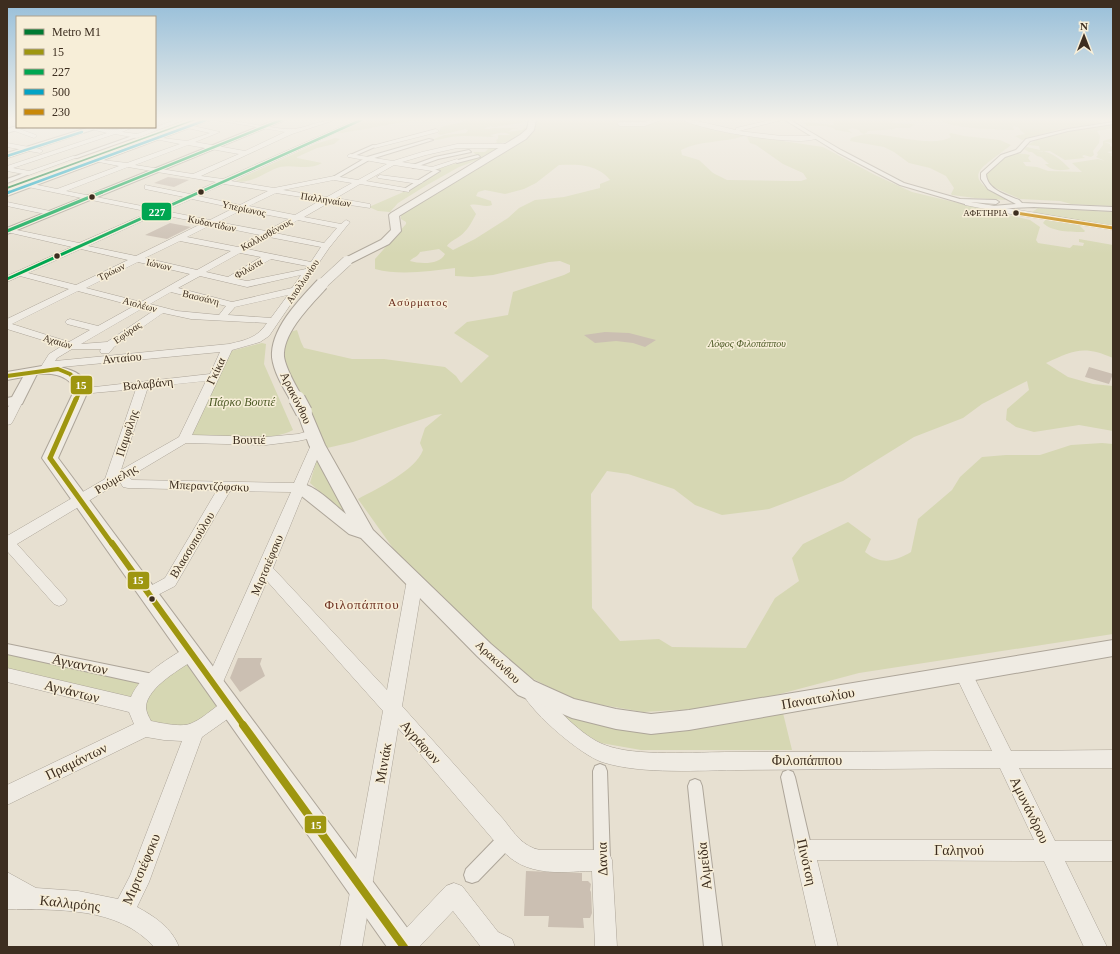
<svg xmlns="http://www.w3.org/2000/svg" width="1120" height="954" font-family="Georgia,serif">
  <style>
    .green { fill: #d6d7b3; fill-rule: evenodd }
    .building { fill: #cbbfb2 }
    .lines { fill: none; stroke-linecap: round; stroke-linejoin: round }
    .pedestrian-casing { stroke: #ada599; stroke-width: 2 }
    .minor-casing { stroke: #ada599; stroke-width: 1 }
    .tertiary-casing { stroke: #ada599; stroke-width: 2 }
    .pedestrian { fill: #efebe3; fill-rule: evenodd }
    .minor { fill: #efebe3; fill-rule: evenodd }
    .tertiary { fill: #efebe3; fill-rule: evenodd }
    .tertiary-bridge-far2-casing { stroke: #ada599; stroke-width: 11; stroke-linecap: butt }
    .tertiary-bridge-far1-casing { stroke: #ada599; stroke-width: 14; stroke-linecap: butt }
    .tertiary-bridge-casing { stroke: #ada599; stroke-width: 18; stroke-linecap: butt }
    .tertiary-bridge-far2 { stroke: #efebe3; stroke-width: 10 }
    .tertiary-bridge-far1 { stroke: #efebe3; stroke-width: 12 }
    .tertiary-bridge { stroke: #efebe3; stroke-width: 16 }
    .bus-1-far3-casing { stroke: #f7eed8; stroke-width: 6 }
    .bus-1-far2-casing { stroke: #f7eed8; stroke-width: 8 }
    .bus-1-far1-casing { stroke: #f7eed8; stroke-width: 9 }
    .bus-1-casing { stroke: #f7eed8; stroke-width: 11 }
    .bus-2-far1-casing { stroke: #f7eed8; stroke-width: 4 }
    .bus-2-casing { stroke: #f7eed8; stroke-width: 5 }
    .bus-3-far1-casing { stroke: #f7eed8; stroke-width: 4 }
    .bus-3-casing { stroke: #f7eed8; stroke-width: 5 }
    .bus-4-casing { stroke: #f7eed8; stroke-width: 5 }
    .bus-1-far3 { stroke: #9e9610; stroke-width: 4 }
    .bus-1-far2 { stroke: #9e9610; stroke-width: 5 }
    .bus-1-far1 { stroke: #9e9610; stroke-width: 6 }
    .bus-1 { stroke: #9e9610; stroke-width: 8 }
    .bus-2-far1 { stroke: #00a651; stroke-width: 2.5 }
    .bus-2 { stroke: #00a651; stroke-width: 3 }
    .bus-3-far1 { stroke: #03a3c5; stroke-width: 2.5 }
    .bus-3 { stroke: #03a3c5; stroke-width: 3 }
    .bus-4 { stroke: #c88808; stroke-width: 3 }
    .metro-1-casing { stroke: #f7eed8; stroke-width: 3 }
    .metro-1 { fill: #007a33; fill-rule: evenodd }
    .bus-dot { fill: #3d2e20; stroke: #f7eed8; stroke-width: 1.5 }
    .labels { text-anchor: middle; stroke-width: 3; stroke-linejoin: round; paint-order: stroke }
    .far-bus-label { font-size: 9px; fill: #3d2e20; stroke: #f7eed8; text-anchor: end }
    .far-street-label { font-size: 10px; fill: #3d2e20; stroke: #f7eed8 }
    .far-park-label { font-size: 10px; font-style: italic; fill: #4d5a26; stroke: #f7eed8 }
    .far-neighbourhood-label { font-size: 11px; letter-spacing: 1px; fill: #6b2e1e; stroke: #f7eed8 }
    .street-label { font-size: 12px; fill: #3d2e20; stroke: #f7eed8 }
    .park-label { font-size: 12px; font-style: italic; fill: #4d5a26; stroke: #f7eed8 }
    .neighbourhood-label { font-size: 13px; letter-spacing: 1px; fill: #6b2e1e; stroke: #f7eed8 }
    .near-street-label { font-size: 14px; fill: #3d2e20; stroke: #f7eed8 }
    .line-badge { stroke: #f7eed8; stroke-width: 1.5 }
    .badge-label { font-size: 11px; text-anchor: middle; font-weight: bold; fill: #fff }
  </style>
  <rect width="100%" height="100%" fill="#e7e0d1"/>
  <path class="green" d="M365,120h50l-73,13 -4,-1z
    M470,120h56l-1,2 -4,1 -28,4 -2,-1 -8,3h9l-2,-1h28l-6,1 -4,3 14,-2 3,-3 1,1c-7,11 -20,16 -31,15l2,-1 -1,-2 2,-1v-4h12c-7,-5 -11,-1 -20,0l5,2c-13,0 -30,-2 -44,0 -7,1 -12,3 -19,3l12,-5 22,-2 2,-3 -3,-1 -24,6 -3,-1 3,-7z
    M536,120h144l63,15 1,1c-21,7 -43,4 -63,14l1,5 17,5 14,13 14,7 60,1h14l6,-2 -4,-6 -20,-9 -27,-19 -6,-2 -3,-6 16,1 60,9 52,28 37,17 118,28 10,7 -4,13 2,3 32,5 3,-3 10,1 1,-3 -5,-1v-3l34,6v113c-29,-13 -40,-8 -67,5l22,14 25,7 20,2v45l-34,-6 -45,7 -18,-5 -10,-7 1,-11 22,-19 -2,-9 -45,23 -19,14 -49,19 -71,44 -74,28 -47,6 -27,-10 -21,-16 -46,-15 -21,-3 -16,23 1,114 28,33 39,-2 13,8 74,1 29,-50 24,-17 -7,-23 11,-14 45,-22 23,17 -6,13c16,13 29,10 46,0l7,-33 34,-29 8,-13 22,-20 24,-2h34l31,-10 31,-2 11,1v190l-254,39 -105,28 -59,8 -52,3 -69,-12 -54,-28 -110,-100 -52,-73c20,-11 57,-28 65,-49l-3,-7 5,-15 17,-14 -7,1 -82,27 -26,6 -43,-86 2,-29 11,-3 4,12 3,6 48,11h32l61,8 11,9 5,7 28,-27 -35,-23 13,-11 41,-7 5,-23 51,-17 6,-3v-7l-10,-4 -11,1 -56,13 -21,2 -17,-1v-8c-26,3 -54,8 -80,1v-10l31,-35v-2l-5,-3v-5l132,-83zM559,165c18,-1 39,-1 51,15l-10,4v4l-36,9 -29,3 -16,8 -11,10 -33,21 -22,11 -6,-4c3,-5 8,-6 13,-10 7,-5 12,-14 16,-22l-6,-9c8,-2 15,3 22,0l-1,-4 -15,-5 2,-4 7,-2 20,4 19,-5 12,-6zM439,249l6,5c-5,11 -25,10 -35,7 3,-4 8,-4 10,-9z
    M832,120h65l-6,2 3,1 21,1 -6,4h-14l-1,1 -26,2 -3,3 -4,-1 -2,-3 -7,-2 -4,2 5,3 -17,-3 -3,-2 -8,-2h-18l-3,-3 4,-1 25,3 1,-2 -2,-2z
    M941,120h156l5,3 -42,6 -38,11 -7,-4 10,-2 -4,-3 -3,-4 -5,-1 1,4h-4c-14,-1 -60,-1 -69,-10z
    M1113,123v5l-16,3 3,5 -1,7 -6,8 1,4 -3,2 -7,-2 -2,1 3,2 -20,2 -15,-9 -21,1 -5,-3 3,-2 13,3 -1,-4 -11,-1 14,-9z
    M951,133l13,3 36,4 11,5c-31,25 -53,30 -4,55l-32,-2 -23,-3 -1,-1 3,-6 -8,-12 -16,-8 -21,-5 -15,-11 -10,-5 -34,-6 1,-3c6,-2 12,-4 19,-4 21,0 63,14 81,3l-2,-3z
    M335,138l5,1 -6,5 -17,4 -20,9v1l25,5c-14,8 -27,1 -42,4 -14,4 -29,18 -44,14l7,-4 72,-33z
    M1113,138v5l-9,-1 6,2v2l3,1v4l-6,1 5,2 -2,1 3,2v5h-2l2,1v43l-42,-2 -11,-3 -40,-2 -27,-12 -5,-4 -2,-8c12,-14 24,-25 44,-20l-2,3 3,4h-8l3,4 11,1 11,4 34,1 -10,-9 26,-4 7,2 -9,-4 2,-2 -1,-2 6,-8v-4z
    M490,147l8,1 -18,11 -21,8 -32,18 -29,18 -8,9 -12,-1 -9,-4 39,-17 32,-22 39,-11 -6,-5h12z
    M1042,151c12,2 20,10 28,18 -8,2 -19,2 -25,-5h4l-8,-7 -4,-1 -5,-4z
    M1038,208l75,4v14l-71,-11 -10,-3z
    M1046,219l32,5 7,7 -1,1c-12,0 -32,0 -41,-9z
    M262,343l4,1 -2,20 29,66c-25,13 -70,7 -98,6l-5,-4 41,-81z
    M318,455l29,57 -3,1 -34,-30z
    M7,651l138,30 -15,17 -123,-29z
    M191,653l39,54 -35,25 -50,-4 -6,-30z
    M559,710l44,12 180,-9 9,37h-151l-40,-7 -22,-12z"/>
  <path class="building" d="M168,177l21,3 -15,7 -20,-4z
    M170,223l21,4 -24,12 -22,-4z
    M605,332l24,1 27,7 -11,7 -12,-4 -17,-2 -21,2 -11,-8z
    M1089,367l24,7 -4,10 -24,-7z
    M238,658h24l-2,6 5,12 -25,16 -10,-14z
    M526,871l56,2v8h6l3,3 -1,6 1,2 1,21 -2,5h-7l1,10 -36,-1 1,-11h-25z"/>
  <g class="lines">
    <g class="pedestrian-casing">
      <path id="pedestrian" d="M785,120h5l51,30 63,33 56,16 36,1 3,2 -3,2 -26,-2 -2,3 -68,-20 -63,-33z
        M1113,122v2l-45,7 -38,10 -10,11 -15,5 -19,17c1,16 21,21 33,26l3,3 91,4v4l-79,-4 -43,2 -1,-1 3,-2 23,-2 -28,-15 -7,-10v-6l20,-18 15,-5 10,-11 42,-10z
        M135,135l4,1 -62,22 -4,-1z
        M429,139l4,1 -62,19 -35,20 -5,-1 36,-21z
        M373,145l4,1 -25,11 -4,-1z
        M469,150l2,2 -33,7 -25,9 -3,-2 25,-9z
        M478,155l2,2 -23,6 -3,-2z
        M430,168l10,3 -32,20h-4v-2l29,-18 -3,-1z
        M27,172l5,1 -25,10v-4z
        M7,644l146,30 5,2 2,4 -2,4 -5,2 -146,-32z
        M600,764l5,2 2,5 3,89 -2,6 -6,2 -6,-2 -2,-6 -1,-89 2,-5z
        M788,770l5,2 2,5 17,73 -2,6 -6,2 -6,-2 -2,-6 -15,-73 2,-5z
        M695,779l5,2 2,5 20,161h-18l-16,-161 2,-5z
        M506,832l6,2 2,6 -2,6 -34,35 -6,2 -6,-2 -2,-6 2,-6 34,-35z"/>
    </g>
    <g class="minor-casing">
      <path id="minor" d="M7,120h7l-7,3z
        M175,120h9l-47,18 -22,-4 -102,34 16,3 44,-15 5,1 -49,18 -22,-4v-5l100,-33 -24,-6c10,0 20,3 30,3 7,0 13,-3 20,-3l-11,5 15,2z
        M215,120c25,0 49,8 74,9 13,1 30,-9 46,-9l-43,14 -91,42 22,3 133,-59h8l-133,61 43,7 60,-12 24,4 29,-16 -39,-7 -1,-1 3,-2 43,7 29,-9 35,-8h51l3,2 -3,2h-51l-31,7 -24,7 30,5 25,-8 3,2 -28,10 -38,-6 -28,16 40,7h3v4l-49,-8 -24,14 34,6v4l-40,-6 -26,15 37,7 5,-4 4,2 -21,26 -60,88 -9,6 -28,8 -40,85 74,2 32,-3 15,-4 4,1 2,3 -2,3 -19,4 -32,4 -80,-2 -57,34 3,3 162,3 17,-38 2,-3h8l2,3 -50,123 114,122 20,-110 3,-4 5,-2 5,2 3,4 -21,126 102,114c10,13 19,27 36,30h62l7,3 3,7 5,87h-22l-3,-76c-33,1 -66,6 -90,-21l-104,-122 -36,219h-22l43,-236 -116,-130 -47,108 -6,2 -6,-2 -3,-5 86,-192 -61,-1 -55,95 -27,14 -5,-2 -3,-4 3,-4 22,-12 52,-88 -89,-2 -5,-1 -3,-5 -103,62 47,52 3,4 -3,4 -5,2 -5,-2 -47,-53v-15l98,-57 31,-90 -55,5 -4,-1 -2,-2 2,-2 133,-15 10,-22 -169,16 -3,4h-8l-1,-2 10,-16 13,-8 -55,-17v-10l62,-30 -49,-13 -13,6v-6l65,-29 -65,-15v-4l72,15 71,-31 -122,-25 -4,-2 4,-2 29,6 62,-23 -25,-5v-2l33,4 53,-19 -25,-5v-2l32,4 23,-8 -23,-5 -1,-1 3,-2 31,7 -25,10 50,9 40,-19zM188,145l51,9 -46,20 -58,-9zM128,167l88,15 -26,12 -45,-9v4l39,8 -27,12 -91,-18zM334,180l18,3 -25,14 -44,-7zM224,184l44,7 -28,14 -42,-9zM276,193l45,7 -26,15 -46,-9zM192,199l42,9 -24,12 -45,-9zM242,210l47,9 -23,12 -48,-9zM158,214l45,9 -67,33 -48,-10zM298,220l39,8 -13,15 -49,-10zM211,225l49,10 -22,12 -51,-10zM269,237l52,10 -10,15 -64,-13zM180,241l51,10 -34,19 -52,-12zM81,249l47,11 -52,25 -48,-12zM240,253l21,4 -33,20 -22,-5zM271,259l36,7 -1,3 -59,12 -10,-2zM138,262l52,12 -49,28 -55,-14zM301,275l-9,13 -60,14 -54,-14 22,-12 47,11zM78,291l56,15 -36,20 -28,-7 -3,1 -2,2 2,2 23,6 -21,12 -57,-18zM171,292l55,14 -7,9 -42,-4 -27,-7zM288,295l-17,23 -43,-3 7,-8zM143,308l10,3 -46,31 -26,2zM163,313l28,6 76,4c-10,15 -21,17 -38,21l-174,17 2,-3 15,-9h29l-1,2 1,2h8l5,-6zM206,381l-27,56 -58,33 27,-83z
        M651,120h10l-16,6h-25l-3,-2 3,-2h25z
        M683,120h10l43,10v-2l34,-8h12l-43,11 43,5h32l3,2c-14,10 -118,-8 -134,-18z
        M14,127l22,8 1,1 -3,2 -22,-8v-2z
        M436,129l3,2 -1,1 -63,16 -3,-2z
        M7,143l33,6 3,2 -3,2 -33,-6z
        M380,175l39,5 4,2 -4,2 -41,-6 -1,-1z
        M965,201l148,25v4l-97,-15 -51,-10z
        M7,202l43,9 4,2 -4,2 -43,-9z
        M17,398l4,1 2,2 -10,20 -2,3 -4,1v-16l6,-10z
        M191,646l6,2 2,5 -2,5c-15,10 -50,29 -51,49 0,5 3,10 5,14 10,2 32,7 41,2 14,-6 24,-19 38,-24l6,2 3,6 -3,6 -34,24 -53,145 -12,25c17,9 35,21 42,40h-25c-36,-41 -97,-37 -147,-38v-37l29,16 42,3 40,8 12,-23 52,-135 -18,-1 -18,-3 -139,68v-20l127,-61 -5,-12 -122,-30v-14l124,29c10,-23 34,-36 54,-49z
        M964,667l6,2 41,82 102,-1v18h-94l36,73h58v20h-48l42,86h-23l-40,-86 -227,-1 21,87h-22l-22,-97 3,-7 7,-3h230l-34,-72c-86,1 -171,1 -257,2 -42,0 -101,5 -141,-8 -21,-7 -69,-48 -79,-68l3,-5 6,-3 6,3c17,17 44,48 67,56 30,12 92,7 126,7 87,0 174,-1 261,-1l-37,-77 3,-5z
        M454,883l8,3 36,46 14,7 3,8h-34l-28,-36 -34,36h-26l3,-8 50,-53z"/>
    </g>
    <g class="tertiary-casing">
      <path id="tertiary" d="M200,120h10l-203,76v-6z
        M275,120h10l-278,114v-6z
        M529,120h7l-2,10 -8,9 -127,77 2,15 -12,13 -38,19h-8l-1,-2 1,-2 38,-19 10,-10 -2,-15 2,-2 129,-78 7,-6z
        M17,126l9,1 -19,6v-4z
        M90,127h11l-94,31v-5z
        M42,366c16,-1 46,4 46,25l-30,67 356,479 4,10h-31l-345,-489 32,-67 -1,-6c-10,-11 -21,-12 -36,-11l-15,30 -15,2v-8l5,-1 11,-20 -16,3v-8z
        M304,408l5,1 2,3 14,33 48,85 118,114 43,37 40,18 42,10 35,5 38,-4 424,-70v16l-424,74 -38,4 -35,-5 -44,-11 -54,-23 -41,-39 -116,-118 -12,-4 -50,-40 -6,-2 -2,-4 2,-4c17,-5 40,20 53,30l-37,-69 -12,-33 2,-3z"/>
    </g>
    <use href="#pedestrian" class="pedestrian"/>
    <use href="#minor" class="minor"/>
    <use href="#tertiary" class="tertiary"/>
    <g class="tertiary-bridge-far2-casing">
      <path id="tertiary-bridge-far2" d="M321,285l26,-24"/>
    </g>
    <g class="tertiary-bridge-far1-casing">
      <path id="tertiary-bridge-far1" d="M297,400c-7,-13 -17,-28 -19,-43 -2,-26 28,-56 44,-73"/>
    </g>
    <g class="tertiary-bridge-casing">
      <path id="tertiary-bridge" d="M297,399l7,13"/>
    </g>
    <use href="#tertiary-bridge-far2" class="tertiary-bridge-far2"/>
    <use href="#tertiary-bridge-far1" class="tertiary-bridge-far1"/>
    <use href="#tertiary-bridge" class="tertiary-bridge"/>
    <g class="bus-1-far3-casing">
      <path id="bus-1-far3" d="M7,376l51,-7 12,5 12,12 -6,14"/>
    </g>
    <g class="bus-1-far2-casing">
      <path id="bus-1-far2" d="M50,458l26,-59
        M50,458l62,86"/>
    </g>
    <g class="bus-1-far1-casing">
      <path id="bus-1-far1" d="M112,543l132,183"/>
    </g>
    <g class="bus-1-casing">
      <path id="bus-1" d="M243,725l161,222"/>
    </g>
    <g class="bus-2-far1-casing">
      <path id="bus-2-far1" d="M100,193l181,-73
        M198,193l163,-73"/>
    </g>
    <g class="bus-2-casing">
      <path id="bus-2" d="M7,231l95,-39
        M7,279l193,-87"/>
    </g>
    <g class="bus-3-far1-casing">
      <path id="bus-3-far1" d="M7,156l75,-24
        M7,193l199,-73"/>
    </g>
    <g class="bus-3-casing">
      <path id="bus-3" d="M7,193l2,-1"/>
    </g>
    <g class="bus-4-casing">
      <path id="bus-4" d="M1016,213l97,15"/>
    </g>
    <use href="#bus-1-far3" class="bus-1-far3"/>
    <use href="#bus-1-far2" class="bus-1-far2"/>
    <use href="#bus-1-far1" class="bus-1-far1"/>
    <use href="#bus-1" class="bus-1"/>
    <use href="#bus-2-far1" class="bus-2-far1"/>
    <use href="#bus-2" class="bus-2"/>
    <use href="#bus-3-far1" class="bus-3-far1"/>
    <use href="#bus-3" class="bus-3"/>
    <use href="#bus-4" class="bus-4"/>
    <g class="metro-1-casing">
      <path id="metro-1" d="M192,120h4l-189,69v-2z"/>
    </g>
    <use href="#metro-1" class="metro-1"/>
  </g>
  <linearGradient id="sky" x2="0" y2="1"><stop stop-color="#96bed9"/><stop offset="0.47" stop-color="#f4f1ea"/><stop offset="1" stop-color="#f4f1ea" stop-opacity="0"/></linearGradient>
  <rect width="1120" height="254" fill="url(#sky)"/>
  <g class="bus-dot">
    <circle cx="201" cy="192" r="3.5"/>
    <circle cx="92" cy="197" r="3.5"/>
    <circle cx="1016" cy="213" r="3.5"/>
    <circle cx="57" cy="256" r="3.5"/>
    <circle cx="152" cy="599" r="3.5"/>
  </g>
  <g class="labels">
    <g class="far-bus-label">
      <text x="1008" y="216">ΑΦΕΤΗΡΙΑ</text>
    </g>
    <g class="far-street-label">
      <text transform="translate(326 199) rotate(9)" y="4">Παλληναίων</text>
      <text transform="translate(244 208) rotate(12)" y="4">Υπερίωνος</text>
      <text transform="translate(212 223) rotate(12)" y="4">Κυδαντίδων</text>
      <text transform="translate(266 234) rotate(-29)" y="4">Καλλισθένους</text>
      <text transform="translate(159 264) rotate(13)" y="4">Ιώνων</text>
      <text transform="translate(248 268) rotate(-31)" y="4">Φιλώτα</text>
      <text transform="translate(111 271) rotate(-26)" y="4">Τρώων</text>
      <text transform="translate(302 281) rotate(-56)" y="4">Απολλωνίου</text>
      <text transform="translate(201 297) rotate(14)" y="4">Βασσάνη</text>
      <text transform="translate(140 304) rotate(15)" y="4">Αιολέων</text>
      <text transform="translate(127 332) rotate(-35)" y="4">Εφύρας</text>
      <text transform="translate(58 341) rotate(16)" y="4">Αχαιών</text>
    </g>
    <g class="far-park-label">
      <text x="747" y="347">Λόφος Φιλοπάππου</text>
    </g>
    <g class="far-neighbourhood-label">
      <text x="418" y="306">Ασύρματος</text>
    </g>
    <g class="street-label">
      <text transform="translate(122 358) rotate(-5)" y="4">Ανταίου</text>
      <text transform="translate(216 371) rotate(-65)" y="4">Γκίκα</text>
      <text transform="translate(148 384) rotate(-6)" y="4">Βαλαβάνη</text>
      <text transform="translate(296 398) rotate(64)" y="4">Αρακύνθου</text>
      <text transform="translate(127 433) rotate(-72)" y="4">Παμφίλης</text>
      <text x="249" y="444">Βουτιέ</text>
      <text transform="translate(116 479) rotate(-30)" y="4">Ρούμελης</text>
      <text transform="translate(209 486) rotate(2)" y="4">Μπεραντζόφσκυ</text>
      <text transform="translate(192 545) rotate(-59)" y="4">Βλασσοπούλου</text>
      <text transform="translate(267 565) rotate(-67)" y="4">Μιρτσιέφσκυ</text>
      <text transform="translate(498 662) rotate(43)" y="4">Αρακύνθου</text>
    </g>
    <g class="park-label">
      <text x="242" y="406">Πάρκο Βουτιέ</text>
    </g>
    <g class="neighbourhood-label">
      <text x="362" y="609">Φιλοπάππου</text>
    </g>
    <g class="near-street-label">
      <text transform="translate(80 664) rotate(12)" y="5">Αγναντων</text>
      <text transform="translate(72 691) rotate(14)" y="5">Αγνάντων</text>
      <text transform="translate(818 698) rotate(-10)" y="5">Παναιτωλίου</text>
      <text transform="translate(421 742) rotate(48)" y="5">Αγράφων</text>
      <text x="807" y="765">Φιλοπάππου</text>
      <text transform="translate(76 761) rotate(-26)" y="5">Πραμάντων</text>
      <text transform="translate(383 763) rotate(-80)" y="5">Μινιάκ</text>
      <text transform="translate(1030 810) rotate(64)" y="5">Αμυνάνδρου</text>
      <text x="959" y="855">Γαληνού</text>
      <text transform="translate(602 859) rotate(-92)" y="5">Δανια</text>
      <text transform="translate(807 862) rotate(77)" y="5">Πινότση</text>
      <text transform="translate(704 866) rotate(-96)" y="5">Αλμείδα</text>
      <text transform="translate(141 869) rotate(-67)" y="5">Μιρτσιέφσκυ</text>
      <text transform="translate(70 903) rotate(6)" y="5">Καλλιρόης</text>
    </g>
  </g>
  <g class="line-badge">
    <rect x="141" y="202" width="31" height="19" rx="4" fill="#00a651"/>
    <rect x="70" y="375" width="23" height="20" rx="4" fill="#9e9610"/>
    <rect x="127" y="571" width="23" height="19" rx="4" fill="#9e9610"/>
    <rect x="304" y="815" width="23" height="19" rx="4" fill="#9e9610"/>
  </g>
  <g class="badge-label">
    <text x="157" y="216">227</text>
    <text x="81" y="389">15</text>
    <text x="138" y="584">15</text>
    <text x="316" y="829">15</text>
  </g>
  <rect width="1120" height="954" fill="none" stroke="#3d2e20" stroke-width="16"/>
  <rect x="16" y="16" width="140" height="112" fill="#f7eed8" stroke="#ada18e"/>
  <rect x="24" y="29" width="20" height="6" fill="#007a33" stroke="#ada18e"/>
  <text x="52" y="36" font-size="12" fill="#3d2e20">Metro Μ1</text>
  <rect x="24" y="49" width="20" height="6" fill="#9e9610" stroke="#ada18e"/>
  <text x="52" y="56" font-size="12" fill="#3d2e20">15</text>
  <rect x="24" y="69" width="20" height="6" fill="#00a651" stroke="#ada18e"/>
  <text x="52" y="76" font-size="12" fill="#3d2e20">227</text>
  <rect x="24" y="89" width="20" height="6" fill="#03a3c5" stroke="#ada18e"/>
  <text x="52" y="96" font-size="12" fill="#3d2e20">500</text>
  <rect x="24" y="109" width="20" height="6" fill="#c88808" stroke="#ada18e"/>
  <text x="52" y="116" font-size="12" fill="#3d2e20">230</text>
  <g transform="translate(1084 36)" stroke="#f7eed8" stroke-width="3" paint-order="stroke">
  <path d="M0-3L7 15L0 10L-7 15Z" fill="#3d2e20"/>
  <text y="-6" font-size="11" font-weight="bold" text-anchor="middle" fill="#3d2e20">N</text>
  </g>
</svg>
